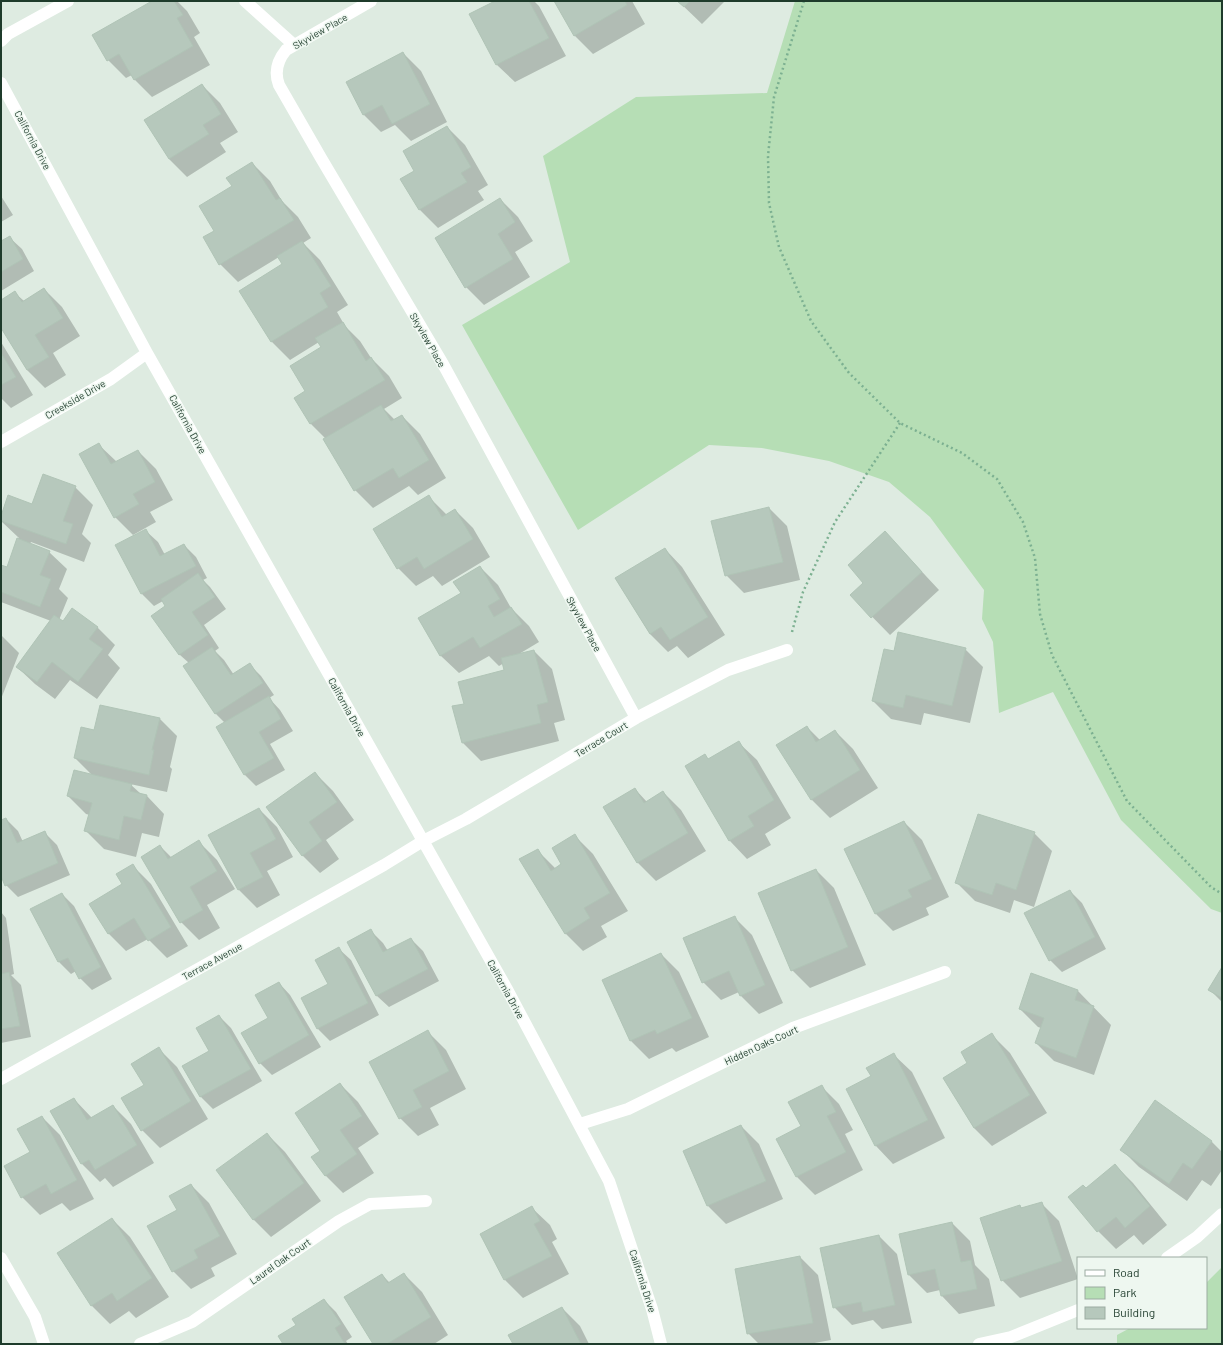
<svg xmlns="http://www.w3.org/2000/svg" width="1223" height="1345" font-family="Barlow,sans-serif">
  <style>
    .green { fill: #b6deb5 }
    .shadow { fill: #0003 }
    .building { fill: #b6c8bc; stroke: #b0c4b6 }
    .lines { fill: none; stroke-linecap: round; stroke-linejoin: round }
    .path { stroke: #7cb091; stroke-width: 2.5; stroke-dasharray: 2 3; stroke-linecap: butt }
    .minor { stroke: #fff; stroke-width: 12 }
    .labels { text-anchor: middle; stroke-width: 3; stroke-linejoin: round; paint-order: stroke }
    .street-label { font-size: 10px; fill: #1e3b2b; stroke: #eef7f0 }
  </style>
  <rect width="100%" height="100%" fill="#deebe1"/>
  <path class="green" d="M795,1h427v912l-11,-4 -90,-89 -68,-128 -54,21 -6,-71 -11,-23 2,-29 -54,-73 -41,-35 -60,-21 -67,-13 -53,-3 -131,85 -116,-205 108,-63 -27,-106 93,-59 131,-4z
    M1222,1267v77h-105v-9l13,-7h76v-45z"/>
  <path class="shadow" d="M154,1h23l10,10 13,22 -6,4 16,28 -58,32 -18,-18 -2,-4 -6,3 -18,-18 -14,-25z
    M497,1h37l5,5 27,50 -51,26 -18,-17 -26,-50z
    M555,1h77l13,23 -52,30 -18,-18z
    M678,1h47l-23,23z
    M403,53l18,18 26,51 -36,19 -16,-16 -14,7 -18,-18z
    M202,85l18,18 18,29 -18,11 6,9 -39,25 -18,-18z
    M447,127l18,18 23,40 -10,6 6,9 -46,28 -18,-18 -4,-39z
    M252,163l18,18 12,20 16,16 13,21 -8,5 17,17 28,45 -11,7 8,14 15,15 11,17 18,18 13,22 -18,11 11,11 7,-4 18,18 26,44 -28,17 -9,-9 -36,22 -18,-18 -29,-51 -15,-15 -16,-26 12,-7 16,-44 -4,-5 -29,18 -18,-18 -32,-51 44,-27 -5,-7 -41,25 -18,-18 -4,-33 17,-44z
    M1,196l12,19 -12,7z
    M500,199l18,18 15,24 -18,11 15,25 -46,28 -18,-18z
    M10,238l12,11 12,22 -33,20v-48z
    M44,289l18,18 18,29 -27,17 13,22 -21,13 -18,-18 -26,-44v-25l14,-8 9,8z
    M1,342l32,53 -22,13 -10,-10z
    M99,445l18,17 21,-11 18,18 17,31 -23,12 6,10 -23,13 -18,-18z
    M75,487l18,18 -11,29 9,9 -7,19 -53,-20 -1,2 19,8 18,17 -8,20 9,9 -9,22 4,2 34,5 18,18 -7,10 12,13 -23,31 -27,-19 -15,19 -20,-15 -18,-17 34,-46 -50,-19v-36l6,2 12,-30 -18,-17v-2z
    M429,497l18,18 8,-5 18,18 17,29 -48,29 -9,-10 -17,10 -18,-18z
    M769,508l18,18 13,54 -56,13 -18,-18z
    M146,531l12,11 7,13 19,-10 12,12 11,21 -4,2 7,7 16,22 -22,16 15,23 -4,3 9,9 10,15 15,-11 12,12 13,19 -5,3 11,12 13,21 -23,13 15,26 -29,16 -12,-12 -19,-51 -9,-9 -32,-48 5,-3 -9,-8 -27,-39 14,-10 -4,-5 -9,5 -12,-12 -25,-48z
    M885,532l54,58 -49,45 -39,-40 14,-12z
    M665,549l17,18 43,68 -37,23 -11,-12 -9,6 -18,-18 -34,-55z
    M480,567l18,18 13,23 18,18 10,16 -20,12 15,-3 18,18 13,51 -11,3 5,18 -78,20 -18,-18 2,-39 41,-33 -2,-8 -5,3 -10,-10 -30,17 -18,-17 -22,-37 43,-25z
    M1,635l18,18 -18,46z
    M965,649l18,18 -13,56 -46,-10 -3,12 -30,-6 -18,-18 22,-49z
    M159,718l18,18 -7,31 2,2 -5,23 -37,-8 11,10 6,2 17,18 -5,23 -17,-4 -6,24 -32,-8 -18,-18 4,-16 -4,-1 -18,-18 24,-21 -17,-17 20,-27z
    M807,727l13,13 15,-9 18,18 25,39 -48,30 -18,-18 -34,-54z
    M739,743l18,17 34,58 -26,16 6,11 -24,14 -17,-18 -44,-75 19,-10 4,4z
    M315,773l18,18 21,29 -28,20 13,19 -19,14 -18,-18z
    M635,789l12,13 16,-10 18,18 25,41 -50,30 -18,-18 -33,-56z
    M259,809l18,18 16,30 -26,14 13,24 -23,13 -18,-18 -29,-55z
    M6,819l12,12 5,11 22,-9 12,12 13,30 -52,22 -12,-12 -5,-11v-52z
    M904,822l18,18 27,57 -23,11 3,7 -36,16 -18,-18z
    M1034,833l18,18 -18,56 -20,-7 -4,13 -35,-12 -18,-18z
    M575,836l18,18 35,57 -27,15 6,11 -24,14 -18,-18 -28,-83 19,19 7,-4z
    M199,842l18,18 18,29 -28,16 13,23 -21,12 -18,-18 -21,-76 12,12z
    M133,866l18,18 37,62 -21,12 -19,-19 -22,12 -18,-18 15,-49z
    M816,870l18,18 32,77 -56,23 -18,-18z
    M1070,891l12,12 24,46 -44,23 -12,-12z
    M62,894l12,12 38,73 -20,11 -12,-12 -4,-7 -5,3 -12,-12 -27,-53z
    M1,912l5,6 8,56 -3,1 10,10 10,52 -30,6z
    M734,917l18,18 31,68 -24,11 -18,-18 -2,-4 -18,8 -18,-18z
    M371,931l12,12 5,8 23,-12 12,12 16,30 -50,26 -12,-11 -28,-54z
    M339,949l12,11 28,55 -49,26 -12,-12 -16,-31 27,-13z
    M661,954l18,18 30,65 -33,15 -4,-4 -23,11 -18,-18 -28,-60z
    M1222,969v33l-12,-12z
    M1032,974l46,17 33,34 -17,50 -40,-14 -18,-18 5,-15 -3,-1 -18,-18z
    M279,983l11,12 31,52 -49,28 -12,-12z
    M219,1016l12,12 31,53 -49,28 -12,-12 -18,-31 28,-15z
    M428,1032l18,18 20,39 -36,19 9,17 -21,11 -18,-18z
    M992,1035l18,18 37,60 -55,33 -18,-18 -30,-50 25,-15z
    M159,1049l18,18 31,52 -48,29 -18,-18 3,-45z
    M894,1055l18,17 33,66 -52,26 -17,-18 -4,-69z
    M340,1084l18,18 21,32 -21,14 16,25 -31,20 -18,-18 -3,-24z
    M821,1086l18,18 14,26 -8,4 18,36 -48,25 -18,-18 -19,-38 24,-13z
    M74,1099l18,19 21,-12 18,18 23,39 -41,24 -8,-9 -5,4 -18,-18 -31,-52z
    M1155,1102l57,40 10,10v18l-11,16 -9,-6 -15,21 -48,-34 -18,-18z
    M42,1117l18,18 34,64 -24,12 -8,-8 -22,12 -18,-18 9,-45z
    M741,1126l18,18 24,55 -57,25 -18,-18 -24,-55z
    M267,1134l18,18 36,49 -50,36 -18,-18z
    M1115,1165l18,18 34,42 -24,20 -9,-10 -18,14 -18,-18 -29,-34 17,-8z
    M191,1185l18,18 28,51 -26,14 4,8 -24,13 -18,-18 5,-61z
    M1041,1203l18,18 19,58 -58,19 -18,-18 18,-74 3,3z
    M532,1208l18,17 7,14 -5,3 17,32 -46,24 -18,-18 -24,-45z
    M112,1219l18,18 39,60 -33,21 -7,-7 -19,13 -18,-18 -34,-53z
    M952,1223l18,18 5,24 14,14 6,27 -36,8 -17,-18 -2,-6 -13,3 -18,-18z
    M879,1236l18,18 15,69 -30,6 -9,-9 -21,5 -18,-18z
    M800,1257l18,18 13,65 -22,4h-50l-11,-11z
    M404,1274l18,18 26,43 -14,9h-60l8,-69 8,8z
    M324,1300l12,12 16,25 -6,4 2,3h-64z
    M562,1308l18,18 9,18h-75z"/>
  <path class="building" d="M152,1h22l9,14 -6,3 16,28 -59,34 -15,-26 -12,7 -15,-26z
    M495,1h34l20,37 -53,27 -27,-51z
    M554,1h71l2,4 -53,31z
    M677,1h13l-6,6z
    M403,52l27,52 -38,20 -10,-19 -19,10 -17,-33z
    M202,84l19,30 -18,11 6,9 -40,25 -25,-39z
    M447,126l24,41 -10,6 6,9 -48,28 -19,-31 14,-8 -11,-20z
    M252,162l24,38 4,-2 14,22 -75,45 -16,-28 11,-6 -15,-25 33,-20 -6,-8z
    M500,198l15,24 -17,12 15,25 -48,29 -30,-50z
    M10,236l13,23 -22,13v-31z
    M302,241l29,45 -11,7 8,14 -57,35 -32,-51 43,-27 -5,-8z
    M44,288l19,30 -28,17 14,22 -22,13 -26,-42v-28l14,-9 7,11z
    M343,322l23,39 5,-4 14,23 -75,44 -16,-26 11,-7 -15,-25 31,-19 -6,-9z
    M1,353l15,24 -15,8z
    M381,405l10,16 11,-6 27,45 -30,18 -6,-10 -39,23 -31,-52z
    M99,443l12,21 27,-14 17,32 -22,12 6,10 -25,14 -35,-64z
    M43,474l33,12 -13,35 10,3 -7,20 -65,-23v-5l7,-21 24,9z
    M429,495l13,22 13,-8 18,30 -49,30 -7,-12 -20,12 -24,-40z
    M769,507l14,55 -58,14 -14,-55z
    M146,529l14,27 24,-12 12,22 -55,28 -26,-49z
    M885,531l37,41 -51,46 -21,-23 13,-12 -15,-18z
    M17,538l33,13 -10,24 11,4 -11,28 -39,-15v-27l6,2z
    M665,548l43,69 -38,23 -9,-13 -11,7 -35,-56z
    M480,566l20,33 -12,7 6,11 17,-10 11,17 -42,24 -7,-11 -33,19 -22,-38 43,-25 -8,-11z
    M198,573l17,24 -23,15 16,23 -29,20 -28,-39 14,-10 -4,-7z
    M72,608l26,19 -9,12 14,10 -25,33 -26,-20 -15,20 -21,-15 38,-52 9,6z
    M898,632l68,16 -14,58 -46,-11 -3,13 -31,-7 12,-52 10,2z
    M212,647l19,28 19,-12 13,20 -48,31 -32,-48z
    M534,650l14,52 -11,3 4,18 -79,20 -10,-37 12,-2 -6,-22 46,-12 -3,-12z
    M269,696l12,23 -22,13 15,26 -30,17 -28,-48z
    M100,705l60,13 -8,32h2l-5,25 -75,-17 7,-31 13,3z
    M807,726l9,16 19,-12 25,40 -49,30 -35,-55z
    M739,741l35,59 -26,16 6,10 -25,15 -44,-75 20,-12 3,5z
    M74,770l58,14 -2,7 17,4 -6,25 -17,-4 -5,24 -35,-9 8,-28 -25,-7z
    M315,772l22,30 -28,20 13,19 -20,15 -36,-49z
    M635,788l9,15 19,-12 25,42 -51,30 -34,-56z
    M259,808l17,31 -26,14 13,24 -25,13 -30,-55z
    M978,814l57,18 -19,58 -20,-7 -4,12 -37,-12z
    M6,818l11,25 28,-12 13,32 -53,23 -4,-10v-56z
    M904,821l28,58 -24,11 4,7 -37,17 -31,-65z
    M575,834l35,59 -26,15 6,10 -25,16 -46,-75 19,-10 13,22 10,-7 -9,-16z
    M199,840l18,31 -27,16 13,23 -23,13 -39,-66 19,-12 8,14z
    M133,864l38,63 -23,14 -14,-23 -26,16 -19,-30 33,-20 -6,-10z
    M816,869l32,78 -57,24 -33,-78z
    M1070,890l25,47 -46,24 -25,-48z
    M62,893l39,74 -22,12 -11,-21 -10,4 -28,-53z
    M735,916l30,69 -25,11 -11,-25 -27,12 -19,-45z
    M371,929l12,23 28,-14 17,31 -52,27 -29,-54z
    M339,947l29,56 -51,26 -16,-31 27,-14 -13,-24z
    M661,953l31,65 -35,16 -2,-4 -25,11 -28,-61z
    M1222,967v31l-14,-8z
    M9,972l11,54 -19,3v-55z
    M1031,973l47,17 -3,10 19,6 -18,52 -41,-15 9,-25 -25,-9z
    M279,982l30,53 -50,29 -18,-31 27,-15 -13,-23z
    M219,1015l32,54 -51,28 -18,-31 27,-15 -13,-23z
    M428,1030l21,41 -36,19 9,17 -23,12 -30,-57z
    M992,1033l38,62 -56,33 -31,-50 24,-15 -6,-11z
    M159,1047l32,54 -50,30 -20,-33 23,-13 -13,-21z
    M894,1053l34,67 -53,26 -29,-57 25,-13 -5,-8z
    M340,1083l22,33 -22,14 17,24 -32,22 -14,-19 9,-6 -25,-38z
    M822,1085l14,27 -9,4 19,36 -50,25 -20,-38 25,-13 -13,-24z
    M74,1098l13,22 26,-15 24,40 -42,25 -6,-10 -8,4 -31,-53z
    M1155,1100l57,41 -20,28 -9,-6 -14,21 -49,-34z
    M42,1116l35,64 -26,14 -5,-10 -25,14 -17,-32 26,-14 -13,-23z
    M741,1125l25,56 -59,25 -24,-55z
    M267,1133l37,50 -51,37 -37,-50z
    M1115,1164l35,42 -25,22 -9,-11 -19,15 -29,-35 15,-12 3,3z
    M191,1184l29,52 -26,14 4,8 -26,14 -25,-46 30,-16 -8,-14z
    M1042,1202l20,59 -61,20 -21,-63 40,-13 1,3z
    M532,1206l8,15 -6,3 18,32 -48,24 -24,-46z
    M112,1218l40,60 -35,23 -5,-8 -21,13 -34,-53z
    M952,1222l9,40 10,-2 6,29 -36,7 -6,-27 -27,6 -9,-41z
    M879,1235l16,70 -32,7 -2,-10 -28,6 -13,-60z
    M800,1256l13,67 -66,11 -12,-65z
    M404,1273l27,44 -44,27h-14l-29,-47 38,-23 6,9z
    M324,1299l17,25 -6,4 10,16h-62l-5,-8 18,-11 -4,-6z
    M562,1307l19,37h-68l-5,-9z"/>
  <g class="lines">
    <path class="path" d="M804,1l-30,96 -6,59 1,47 10,44 32,74 38,52 51,50 62,30 35,26 26,43 12,36 5,56 12,41 75,146 84,86 11,7
      M792,632l11,-40 32,-70 65,-99"/>
    <path class="minor" d="M245,1l49,44
      M371,1l-85,49c-9,11 -12,22 -7,35l42,73 122,206 193,354
      M1,41l7,-7 60,-33
      M1,83l146,270 361,638 101,190 43,128 9,35
      M1,442l110,-63 36,-26
      M1,1079l383,-214 39,-24 43,-22 170,-101 92,-48 59,-20
      M580,1124l48,-15 165,-81 152,-56
      M1,1258l34,59 9,27
      M1167,1258l30,-21 25,-23
      M140,1344l52,-22 147,-101 31,-17 56,-3
      M979,1344l32,-7 67,-27"/>
  </g>
  <g class="labels">
    <g class="street-label">
      <text transform="translate(320 31) rotate(-30)" y="4">Skyview Place</text>
      <text transform="translate(33 140) rotate(62)" y="4">California Drive</text>
      <text transform="translate(428 340) rotate(60)" y="4">Skyview Place</text>
      <text transform="translate(75 399) rotate(-30)" y="4">Creekside Drive</text>
      <text transform="translate(188 424) rotate(61)" y="4">California Drive</text>
      <text transform="translate(584 624) rotate(61)" y="4">Skyview Place</text>
      <text transform="translate(347 707) rotate(61)" y="4">California Drive</text>
      <text transform="translate(601 739) rotate(-31)" y="4">Terrace Court</text>
      <text transform="translate(212 961) rotate(-29)" y="4">Terrace Avenue</text>
      <text transform="translate(506 989) rotate(61)" y="4">California Drive</text>
      <text transform="translate(761 1045) rotate(-25)" y="4">Hidden Oaks Court</text>
      <text transform="translate(280 1261) rotate(-35)" y="4">Laurel Oak Court</text>
      <text transform="translate(643 1281) rotate(72)" y="4">California Drive</text>
    </g>
  </g>
  <rect width="1223" height="1345" fill="none" stroke="#1e3b2b" stroke-width="4"/>
  <rect x="1077" y="1257" width="130" height="72" fill="#eef7f0" stroke="#9baca1"/>
  <rect x="1085" y="1270" width="20" height="6" fill="#ffffff" stroke="#9baca1"/>
  <text x="1113" y="1277" font-size="12" fill="#1e3b2b">Road</text>
  <rect x="1085" y="1287" width="20" height="12" fill="#b6deb5" stroke="#9baca1"/>
  <text x="1113" y="1297" font-size="12" fill="#1e3b2b">Park</text>
  <rect x="1085" y="1307" width="20" height="12" fill="#b6c8bc" stroke="#9baca1"/>
  <text x="1113" y="1317" font-size="12" fill="#1e3b2b">Building</text>
</svg>
